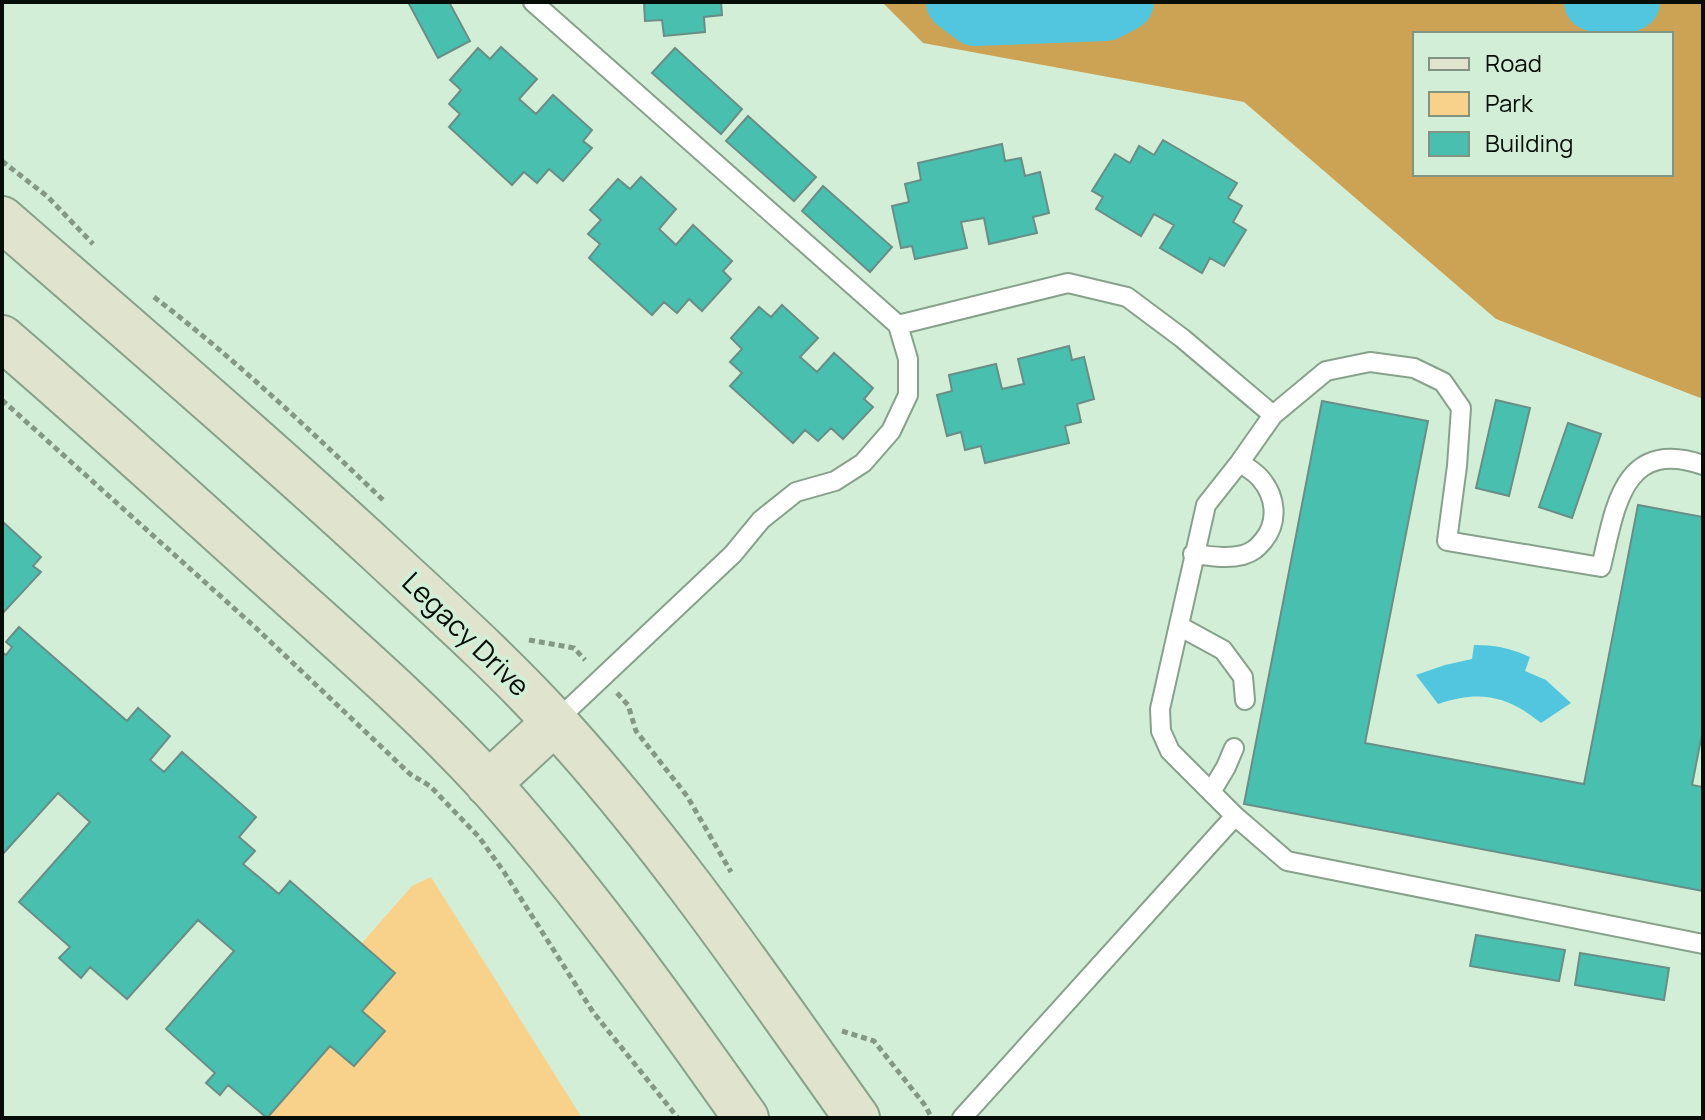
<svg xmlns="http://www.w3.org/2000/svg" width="1705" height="1120" font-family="Manrope,sans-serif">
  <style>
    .green { fill: #f8d28a }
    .forest { fill: #cca354; fill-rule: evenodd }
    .water { fill: #53c6df }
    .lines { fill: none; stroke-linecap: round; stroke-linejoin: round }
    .river { stroke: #53c6df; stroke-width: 58 }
    .building { fill: #49c0af; stroke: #688e87; stroke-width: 2 }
    .lane-casing { stroke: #87a18b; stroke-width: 22 }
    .secondary-casing { stroke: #87a18b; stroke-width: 48 }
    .path { stroke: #849886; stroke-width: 5; stroke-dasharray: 6 4; stroke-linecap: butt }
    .lane { stroke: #fff; stroke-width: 18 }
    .secondary { stroke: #e0e3ce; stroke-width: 44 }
    .labels { text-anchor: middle; stroke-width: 8; stroke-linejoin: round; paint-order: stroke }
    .street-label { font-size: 28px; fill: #060e07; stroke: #d3eed6 }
  </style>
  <rect width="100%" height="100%" fill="#d3eed6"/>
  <path class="green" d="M431,877l151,241h-315l63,-72 24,20 30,-35 -22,-20 33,-38 -34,-29 51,-58z"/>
  <path class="forest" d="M882,2h821v397l-207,-80 -252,-217 -321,-59zM1415,34h256v140h-256z"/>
  <path class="water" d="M1474,645c22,0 36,3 56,12l-5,14 21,9 25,23 -30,20c-34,-28 -62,-33 -103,-19l-22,-29 29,-10 27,-6z"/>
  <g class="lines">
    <path class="river" d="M955,2l20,15 131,-5 19,-10
      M1593,2l24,5 14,-5"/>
  </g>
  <path class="building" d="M408,2h41l21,39 -32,17z
    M644,2h77l1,13 -18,2 1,15 -41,4 -2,-16 -17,1z
    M501,47l36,32 -18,20 17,15 17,-19 39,35 -9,11 9,7 -29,33 -14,-12 -12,14 -13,-11 -12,13 -63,-58 11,-13 -11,-10 12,-14 -11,-10 28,-32 12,11z
    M675,48l67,61 -21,25 -69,-61z
    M748,116l68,61 -22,24 -68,-60z
    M1163,140l74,43 -9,15 14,8 -9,16 13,8 -22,36 -14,-8 -8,15 -42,-25 14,-23 -20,-11 -13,22 -45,-27 7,-12 -11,-6 23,-37 15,9 9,-17 15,9z
    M1002,144l3,17 16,-3 4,18 15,-4 9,41 -16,4 4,16 -48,11 -5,-26 -23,4 6,26 -52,11 -3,-13 -11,2 -9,-42 17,-4 -4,-18 16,-4 -3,-17z
    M641,177l35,32 -17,20 17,16 17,-20 39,36 -9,10 8,8 -29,32 -13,-12 -12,14 -13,-11 -12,13 -63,-57 11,-14 -12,-10 13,-14 -11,-10 28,-31 12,10z
    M823,186l69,61 -22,25 -68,-61z
    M782,305l36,33 -18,19 17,15 17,-19 39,35 -9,11 9,8 -30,32 -12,-11 -13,13 -13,-11 -12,13 -63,-57 12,-13 -12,-11 12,-13 -11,-11 28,-31 12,10z
    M1069,346l3,14 12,-3 10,42 -17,5 4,18 -16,4 4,17 -84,20 -4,-17 -16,4 -4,-18 -14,4 -10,-41 15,-4 -3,-16 47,-11 6,25 22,-5 -6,-25z
    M1496,400l34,8 -21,88 -33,-8z
    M1322,401l106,20 -63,322 219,41 54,-279 65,12v212l-11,56 11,2v104l-459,-87z
    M1568,423l33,11 -29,84 -33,-11z
    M2,521l39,36 -8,9 8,6 -39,42z
    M19,627l108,94 11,-13 32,28 -20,24 14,12 18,-20 74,65 -17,20 16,14 -12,13 36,30 11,-13 105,92 -33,38 23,20 -31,35 -24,-20 -63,72 -39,-33 -8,10 -14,-12 9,-10 -49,-44 68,-78 -36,-31 -71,79 -37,-32 -9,11 -22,-20 11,-11 -51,-45 71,-80 -32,-29 -56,62v-203l4,3 6,-8 -6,-5z
    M1476,935l89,15 -6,31 -89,-15z
    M1580,953l89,15 -5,32 -89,-15z"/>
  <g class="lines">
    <g class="lane-casing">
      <path id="lane" d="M533,2l365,323
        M1273,415l53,-44 44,-9 44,6 29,14 18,26 -4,58 -10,75 154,26c14,-58 21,-130 102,-102
        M1193,554c17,2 34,5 50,1 10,-3 14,-7 20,-14 16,-19 13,-45 -3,-63 -5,-6 -14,-11 -20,-16
        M1179,626l44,24 20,27 2,23
        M555,722l178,-168 28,-34 35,-28 39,-11 28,-18 28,-32 17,-36v-36l-10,-34 170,-42 59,14 55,41 91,77 -33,47 -34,43 -46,204 1,22 9,20 65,65 52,45 416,83
        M1211,792l15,-25 8,-19
        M962,1118l273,-302"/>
    </g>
    <g class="secondary-casing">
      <path id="secondary" d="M2,219c126,110 253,218 375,331 60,56 121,110 176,170 113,123 207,262 304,398
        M2,338c87,75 172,152 257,229 78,70 158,139 229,216 94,105 177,220 258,335
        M488,784l67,-62"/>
    </g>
    <path class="path" d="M2,161l46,36 45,47
      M154,297c81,62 156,133 229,203
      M2,400l254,228 154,146 20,12 49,51 25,35 89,140 85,106
      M529,640l45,8 11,12
      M617,693l11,12 8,26 51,65 44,76
      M842,1031l32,10 50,63 8,14"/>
    <use href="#lane" class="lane"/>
    <use href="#secondary" class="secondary"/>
  </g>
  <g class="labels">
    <g class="street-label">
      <text transform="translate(466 634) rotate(44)" y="10">Legacy Drive</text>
    </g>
  </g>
  <rect width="1705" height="1120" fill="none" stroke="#060e07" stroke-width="8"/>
  <rect x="1413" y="32" width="260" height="144" fill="#d3eed6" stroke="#819483" stroke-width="2"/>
  <rect x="1429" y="58" width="40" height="12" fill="#e0e3ce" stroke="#819483" stroke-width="2"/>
  <text x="1485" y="72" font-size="24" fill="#060e07">Road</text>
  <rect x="1429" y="92" width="40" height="24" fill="#f8d28a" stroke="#819483" stroke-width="2"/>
  <text x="1485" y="112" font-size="24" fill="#060e07">Park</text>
  <rect x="1429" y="132" width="40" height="24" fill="#49c0af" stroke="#819483" stroke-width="2"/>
  <text x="1485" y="152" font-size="24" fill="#060e07">Building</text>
</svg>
